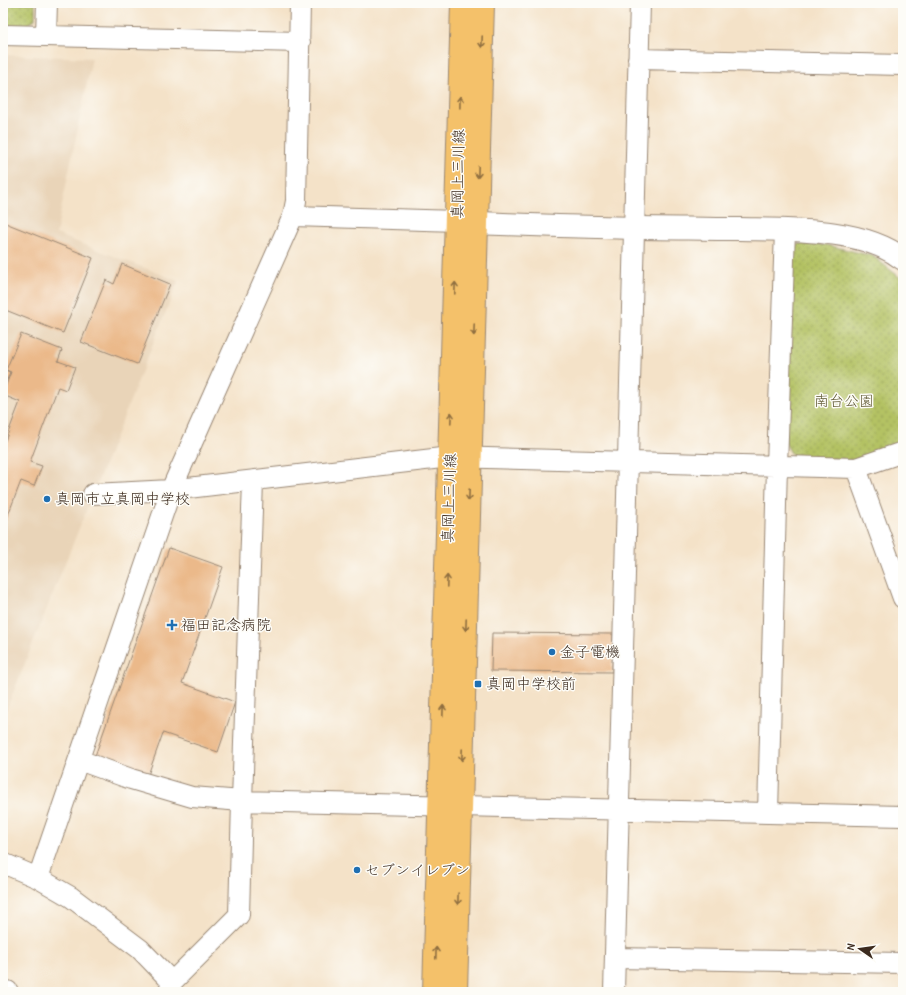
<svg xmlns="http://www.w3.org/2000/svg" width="906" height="995" font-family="'Patrick Hand','Klee One',sans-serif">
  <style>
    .built { fill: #e9d4b8 }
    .park { fill: url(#park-dots); stroke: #787641 }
    .building { fill: #ebb98a }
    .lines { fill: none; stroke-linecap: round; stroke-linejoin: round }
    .minor-casing { stroke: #988673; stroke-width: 22 }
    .tertiary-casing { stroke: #988673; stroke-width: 24 }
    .primary-casing { stroke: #988673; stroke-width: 24 }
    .minor { stroke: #fff; stroke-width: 20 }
    .tertiary { stroke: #fff; stroke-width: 22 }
    .primary { stroke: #f4c16a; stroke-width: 22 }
    .oneway { stroke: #8e6e40 }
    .poi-dot { fill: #1f6fb2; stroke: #fdfcf7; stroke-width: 1.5 }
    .labels { text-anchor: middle; stroke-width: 3; stroke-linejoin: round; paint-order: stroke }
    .street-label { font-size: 15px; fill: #3b2a1e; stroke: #fdfcf7 }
    .park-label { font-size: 15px; fill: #5f5833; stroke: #fdfcf7 }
    .poi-label { font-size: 15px; fill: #3b2a1e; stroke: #fdfcf7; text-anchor: start }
  </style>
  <defs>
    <pattern id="park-dots" width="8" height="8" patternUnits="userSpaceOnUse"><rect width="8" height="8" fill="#b4c264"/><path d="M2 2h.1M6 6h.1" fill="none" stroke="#949e52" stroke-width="1.8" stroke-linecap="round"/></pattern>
  </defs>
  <rect width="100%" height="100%" fill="#fdfcf7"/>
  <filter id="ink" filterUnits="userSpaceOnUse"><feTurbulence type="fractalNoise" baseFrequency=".025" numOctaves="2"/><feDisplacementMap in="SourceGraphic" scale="8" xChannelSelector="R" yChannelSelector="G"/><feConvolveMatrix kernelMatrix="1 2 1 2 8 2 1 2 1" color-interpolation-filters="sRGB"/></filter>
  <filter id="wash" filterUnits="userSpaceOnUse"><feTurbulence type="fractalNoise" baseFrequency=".012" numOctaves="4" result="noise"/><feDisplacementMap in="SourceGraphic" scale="16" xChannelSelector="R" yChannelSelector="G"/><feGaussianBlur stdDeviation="0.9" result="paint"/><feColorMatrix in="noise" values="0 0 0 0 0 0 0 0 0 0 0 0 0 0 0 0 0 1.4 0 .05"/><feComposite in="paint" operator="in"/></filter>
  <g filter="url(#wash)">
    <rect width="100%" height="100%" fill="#f4e2c8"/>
    <path class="built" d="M3,55l89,3 -36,176 122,47 -175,437z"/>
    <path class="park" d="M3,3h32v16l-14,10h-18z
      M800,243l27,2 46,11 30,24v163l-48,18 -61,-3 -9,-15 5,-192z"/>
    <g id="blocks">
      <path class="building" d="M3,222l90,36 -30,75 -60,-24z
        M122,264l48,20 -33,80 -56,-22 25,-62 8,4z
        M21,334l41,16 -4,11 17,6 -9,23 -8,-3 -28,75 12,4 -8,20 -13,-5 -18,47v-88l2,1 15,-39 -17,-7v-2l8,-21 -5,-2z
        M3,369l7,3 -3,8 -4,-2z
        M169,548l54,19 -41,116 53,19 -17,50 -55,-19 -15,42 -53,-19z
        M492,633l121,1 -1,38 -121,-1z"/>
    </g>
  </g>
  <g filter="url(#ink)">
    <use href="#blocks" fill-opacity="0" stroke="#988673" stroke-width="1"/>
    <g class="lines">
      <g class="minor-casing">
        <path id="minor" d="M3,35l297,7
          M46,35l1,-32
          M638,59l265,6
          M293,216l164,5
          M856,468l47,130
          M93,494l78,-4 122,-274 3,-15 4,-198
          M79,760l52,19 61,18 50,4 661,15
          M768,813l9,-347 8,-236
          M3,863l35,15
          M615,958l288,5
          M172,982l67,-67 3,-114 11,-320
          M169,992l3,-10 -32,-33 -69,-52 -33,-19 133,-388 279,-33 406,11 47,-16
          M614,992l26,-989"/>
      </g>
      <g class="tertiary-casing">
        <path id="tertiary" d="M458,222c59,3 119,5 178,6 34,0 69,1 103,1 50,1 123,-2 164,30
          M3,991l4,1"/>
      </g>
      <g class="primary-casing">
        <path id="primary" d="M434,992l28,-989
          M456,992l27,-989"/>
      </g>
      <use href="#minor" class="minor"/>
      <use href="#tertiary" class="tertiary"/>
      <use href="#primary" class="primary"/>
    </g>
    <defs><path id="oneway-shaft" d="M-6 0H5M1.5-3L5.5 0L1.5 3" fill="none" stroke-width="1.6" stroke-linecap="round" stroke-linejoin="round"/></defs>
    <g class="oneway">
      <use href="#oneway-shaft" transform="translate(482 42) rotate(92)"/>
      <use href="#oneway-shaft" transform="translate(460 102) rotate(-89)"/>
      <use href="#oneway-shaft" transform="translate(478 172) rotate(92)"/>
      <use href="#oneway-shaft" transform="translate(455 288) rotate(-88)"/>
      <use href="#oneway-shaft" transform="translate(474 330) rotate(92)"/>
      <use href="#oneway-shaft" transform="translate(451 418) rotate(-88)"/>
      <use href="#oneway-shaft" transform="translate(469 495) rotate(92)"/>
      <use href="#oneway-shaft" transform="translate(447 581) rotate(-88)"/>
      <use href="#oneway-shaft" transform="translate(466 625) rotate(92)"/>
      <use href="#oneway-shaft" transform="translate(443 711) rotate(-88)"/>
      <use href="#oneway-shaft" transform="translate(462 755) rotate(92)"/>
      <use href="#oneway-shaft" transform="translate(458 899) rotate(91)"/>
      <use href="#oneway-shaft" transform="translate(436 953) rotate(-88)"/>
    </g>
  </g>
  <g class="poi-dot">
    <circle cx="47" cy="499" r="4"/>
    <path d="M170 619h4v4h4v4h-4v4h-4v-4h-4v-4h4z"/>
    <circle cx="552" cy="652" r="4"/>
    <rect x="474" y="680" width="8" height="8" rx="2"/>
    <circle cx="357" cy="870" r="4"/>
  </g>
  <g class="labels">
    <g class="street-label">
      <text transform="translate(458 174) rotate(-89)" y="5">真岡上三川線</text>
      <text transform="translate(449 498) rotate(-88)" y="5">真岡上三川線</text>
    </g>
    <g class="park-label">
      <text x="844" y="406">南台公園</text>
    </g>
    <g class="poi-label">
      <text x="55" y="504">真岡市立真岡中学校</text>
      <text x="181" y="630">福田記念病院</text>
      <text x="560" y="657">金子電機</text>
      <text x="486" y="689">真岡中学校前</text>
      <text x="365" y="875">セブンイレブン</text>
    </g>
  </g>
  <rect width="906" height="995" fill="none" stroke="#fdfcf7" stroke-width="16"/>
  <g transform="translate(860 949) rotate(283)" stroke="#fdfcf7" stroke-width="3" paint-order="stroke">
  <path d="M0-3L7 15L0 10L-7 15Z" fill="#3b2a1e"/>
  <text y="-6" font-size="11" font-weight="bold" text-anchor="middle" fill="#3b2a1e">N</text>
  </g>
</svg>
